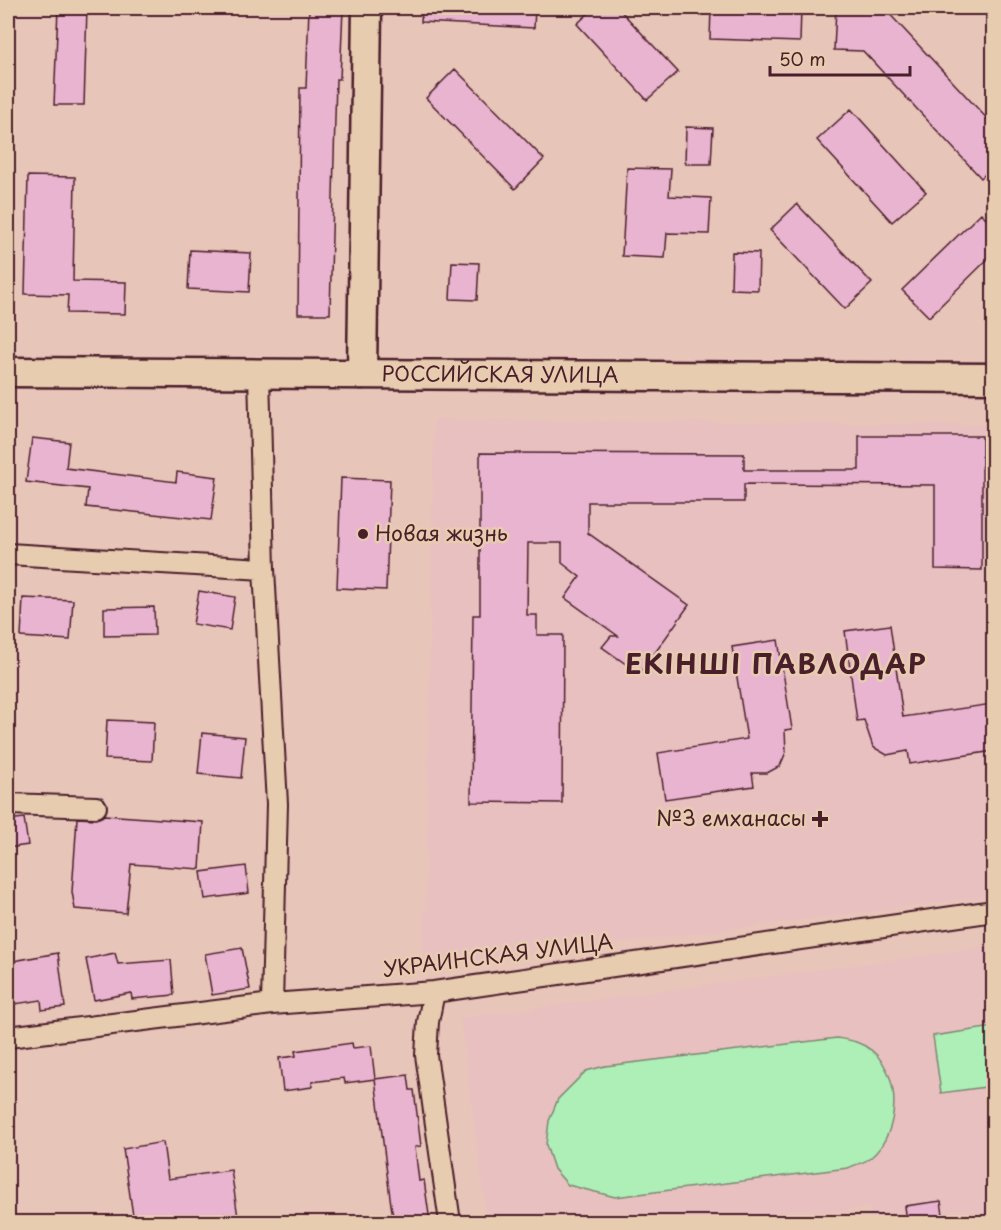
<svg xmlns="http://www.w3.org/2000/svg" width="1001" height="1230" font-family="'Playpen Sans',sans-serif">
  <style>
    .built { fill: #e8c0c0 }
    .green { fill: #adefb7; stroke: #7c8771; stroke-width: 1.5 }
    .building { fill: #e9b4d0; stroke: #4a1f2b; stroke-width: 1.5 }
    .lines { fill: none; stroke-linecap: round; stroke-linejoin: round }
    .street-casing { stroke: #4a1f2b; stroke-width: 24 }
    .secondary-casing { stroke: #4a1f2b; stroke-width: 33 }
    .street { stroke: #e7ccaf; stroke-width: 20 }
    .secondary { stroke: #e7ccaf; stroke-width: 28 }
    .poi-dot { fill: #4a1f2b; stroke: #e7ccaf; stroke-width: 2 }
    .labels { text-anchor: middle; stroke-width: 5; stroke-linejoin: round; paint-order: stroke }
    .street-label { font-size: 21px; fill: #4a1f2b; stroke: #e7ccaf }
    .poi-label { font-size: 21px; fill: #4a1f2b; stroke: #e7ccaf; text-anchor: start }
    .district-label { font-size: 27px; font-weight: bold; letter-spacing: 1.5px; fill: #4a1f2b; stroke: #e7ccaf }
  </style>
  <rect width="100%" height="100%" fill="#e8c5b9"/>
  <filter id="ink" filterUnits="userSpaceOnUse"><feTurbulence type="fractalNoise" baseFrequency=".0167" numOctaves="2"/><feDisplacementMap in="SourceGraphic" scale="12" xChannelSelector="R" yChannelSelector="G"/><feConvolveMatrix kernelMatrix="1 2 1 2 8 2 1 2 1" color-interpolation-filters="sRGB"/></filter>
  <g filter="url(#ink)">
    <path class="built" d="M434,419l559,6v471l-569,72z
      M993,946v276h-121l-2,-15 -108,15h-275l-27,-204z"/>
    <path class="green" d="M993,1027v59l-52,7 -8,-57z
      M837,1038c6,1 13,2 19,4 47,16 49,89 13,117 -6,4 -15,6 -21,9l-233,29 -47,-12 -14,-16 -8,-24 3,-24 9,-22 28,-28 19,-5z"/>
    <path class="building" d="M58,8h29l-3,97h-30z
      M309,8h34l-3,71h-4l-6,235h-32l2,-226h6z
      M422,8h113l-1,20 -113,-6z
      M594,8h24l60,64 -31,28 -70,-76z
      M711,8h90l-1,34 -90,-3z
      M836,8h48l109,117v42l-12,11 -118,-127 -29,-1z
      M455,69l89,90 -29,30 -89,-91z
      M851,109l75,83 -34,30 -75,-82z
      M686,127l27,1 -2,36h-26z
      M627,168l44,1 -2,27 42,2 -2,36 -42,-1 -2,25 -43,-2z
      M28,176l47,1 -2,104 53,1 -1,32 -58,-1 1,-18 -43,-1z
      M797,204l75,79 -27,26 -75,-79z
      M981,213l12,12v29l-64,63 -27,-27z
      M190,250l61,3 -2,39 -61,-3z
      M732,252l27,1 -1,37 -27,-1z
      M452,262l27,1 -2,37 -27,-1z
      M859,436h123v134l-47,-1v-84l-191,-1v18h-156v31l101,72 -49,69 -38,-27 9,-11h7l-53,-38 15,-21 -18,-14v-20h-34l-1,72h10v20h26l-1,168 -91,-1 2,-187h7v-162l264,1v16h115z
      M32,438l37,4 -3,26 110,14 1,-10 40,5 -6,43 -125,-13 2,-18 -62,-7z
      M341,478l49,2 -4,110 -49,-2z
      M199,591l36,6 -5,33 -37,-6z
      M23,598l50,2 -3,40 -49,-3z
      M154,607l1,28 -51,1v-28z
      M890,625l13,92 89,-13 1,47 -83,13 -2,-13 -21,4 -14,-8 -9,-27 -7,1 -12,-90z
      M778,640l14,89 -7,1 1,22 -6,14 -13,7h-15l2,13 -89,13 -7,-46 89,-14 -15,-92z
      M107,720l47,2 -2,39 -47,-2z
      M202,733l43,4 -4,41 -43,-4z
      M104,815l99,7 -3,47 -69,-5 -5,49 -51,-4 -3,-17 5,-74 19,1z
      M24,818l4,27 -20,3v-28z
      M246,866l3,27 -44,6 -4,-27z
      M242,948l8,41 -38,6 -7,-41z
      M58,953l7,54 -23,3 -1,-10 -33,5v-43z
      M115,953l3,11 53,-4 3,35 -42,4 -1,-6 -37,7 -8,-41z
      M352,1043l1,5 18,-2 4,33 -30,4 -1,-5 -32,4v5l-29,4 -4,-33 17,-2 -1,-5z
      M408,1075l2,15h4l7,56 -6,1 4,34 5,-1 6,42h-36l-3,-17 -16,-126z
      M163,1142l5,37 63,-9 7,47 -39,5h-65l-11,-73z
      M941,1201l3,21h-37l-2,-16z"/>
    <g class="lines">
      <g class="street-casing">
        <path id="street" d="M259,373l5,196 13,235 -5,200
          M8,554l256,15
          M8,804l88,3
          M434,992l-6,30 -2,33 24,167
          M8,1037l264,-33 162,-12 560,-81"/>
      </g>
      <g class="secondary-casing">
        <g id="secondary">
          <path id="s1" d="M8,372l986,6"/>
          <path d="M362,374l5,-366"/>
        </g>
      </g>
      <use href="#street" class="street"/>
      <use href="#secondary" class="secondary"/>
    </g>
  </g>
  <g class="poi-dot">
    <circle cx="363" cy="534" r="6"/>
    <path d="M817 810h6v6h6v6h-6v6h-6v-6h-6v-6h6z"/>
  </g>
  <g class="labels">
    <g class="street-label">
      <text dy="7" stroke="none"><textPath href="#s1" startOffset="492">РОССИЙСКАЯ УЛИЦА</textPath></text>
      <text transform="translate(498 956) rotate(-7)" y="7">УКРАИНСКАЯ УЛИЦА</text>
    </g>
    <g class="poi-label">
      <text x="375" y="541">Новая жизнь</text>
      <text x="806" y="826" text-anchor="end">№3 емханасы</text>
    </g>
    <g class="district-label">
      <text x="776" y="674">ЕКІНШІ ПАВЛОДАР</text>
    </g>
  </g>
  <rect width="1001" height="1230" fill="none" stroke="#e7ccaf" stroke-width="30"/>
  <rect x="15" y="15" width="971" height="1200" fill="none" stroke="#4a1f2b" stroke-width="2" filter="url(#ink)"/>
  <path d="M770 66v9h140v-9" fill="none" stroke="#4a1f2b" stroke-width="3"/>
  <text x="779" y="66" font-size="18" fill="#4a1f2b" stroke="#e7ccaf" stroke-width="4.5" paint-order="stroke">50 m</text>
</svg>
